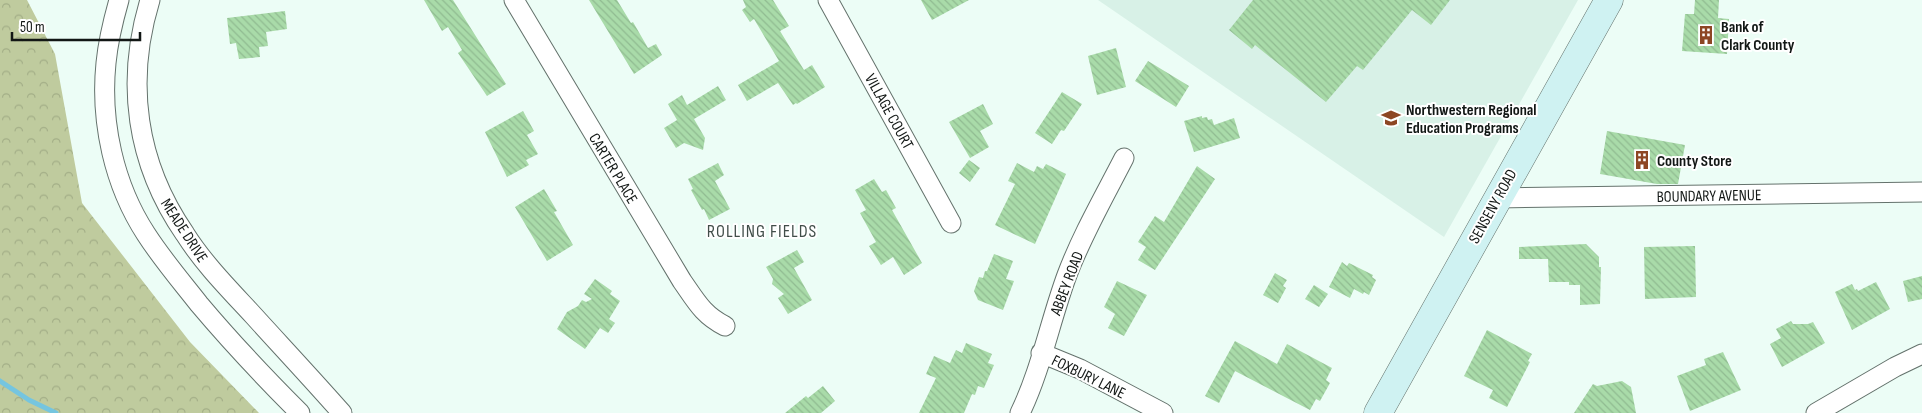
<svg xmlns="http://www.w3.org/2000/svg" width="1922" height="413" font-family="'Sofia Sans Condensed',sans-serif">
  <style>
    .built { fill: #d8f1e7 }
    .forest { fill: url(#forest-crowns) }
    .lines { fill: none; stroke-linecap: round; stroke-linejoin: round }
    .stream { stroke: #75c5df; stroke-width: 5 }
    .building { fill: url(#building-back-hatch) }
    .minor-casing { stroke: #64726c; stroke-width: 21 }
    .secondary-casing { stroke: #64726c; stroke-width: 29 }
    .minor { stroke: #fff; stroke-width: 19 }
    .secondary { stroke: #cff2f2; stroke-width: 28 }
    .labels { text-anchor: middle; stroke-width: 4; stroke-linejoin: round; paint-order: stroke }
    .poi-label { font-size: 16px; font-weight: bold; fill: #121715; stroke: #fff; text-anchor: start }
    .street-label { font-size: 16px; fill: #121715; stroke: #fff }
    .neighbourhood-label { font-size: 18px; letter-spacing: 1px; fill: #414e49; stroke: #fff }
  </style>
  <defs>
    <pattern id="forest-crowns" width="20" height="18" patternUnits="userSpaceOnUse" patternTransform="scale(1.25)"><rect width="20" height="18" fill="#bfcb9e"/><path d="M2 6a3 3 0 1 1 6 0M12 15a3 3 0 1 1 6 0" fill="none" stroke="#a3ae87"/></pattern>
    <pattern id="building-back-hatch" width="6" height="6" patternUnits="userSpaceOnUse" patternTransform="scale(1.25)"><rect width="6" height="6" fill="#a9dba9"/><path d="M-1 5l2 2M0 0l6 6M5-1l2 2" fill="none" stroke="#90bb91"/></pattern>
  </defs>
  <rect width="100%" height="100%" fill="#ecfdf6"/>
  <path class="built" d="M1098,0h480l-134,237z"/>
  <path class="forest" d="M0,0h27l28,54 27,149 108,139 69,71h-259z"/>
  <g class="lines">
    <path class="stream" d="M0,381l29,19 27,13"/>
  </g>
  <path class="building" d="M424,0h29l53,84 -19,12 -29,-43 4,-3 -14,-23 -6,4z
    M589,0h28l14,23 2,-1 15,26 8,-4 6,11 -28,19z
    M743,0h30l16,26 -9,5 24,39 8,-5 13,22 -28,17 -1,-1 -3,2 -15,-22 -31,18 -9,-16 41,-24 -25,-42 -4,3 -8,-12 4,-3z
    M921,0h48l-37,20z
    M1253,0h197l-19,25 -19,-15 -49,60 -6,-4 -31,36 -71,-57 -3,4 -23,-19z
    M1695,0h24l-1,18 11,1 -2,35 -45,-3 3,-37h9z
    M285,11l2,18 -21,3 2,14 -9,1 1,10 -21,2 -3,-16 -6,1 -3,-26z
    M1116,48l10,39 -29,8 -9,-39z
    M1148,61l41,25 -13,21 -41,-26z
    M718,86l8,14 -32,19 11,19 -2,12 -19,-7 -8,5 -12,-20 13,-8 -9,-16 14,-9 5,10z
    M1062,92l20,12 -18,27 -3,-1 -9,14 -17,-11z
    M983,104l10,20 -13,7 9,16 -19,11 -21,-36z
    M523,111l11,20 -7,4 11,19 -12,6 3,5 -22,12 -22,-45z
    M1202,116v2l5,-1 1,3 4,-1 2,6 20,-7 6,20 -46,14 -10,-31z
    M1607,131l78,14 -7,39h-21l-57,-10z
    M969,160l11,8 -10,14 -11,-9z
    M718,163l6,12 -9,6 15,28 -21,11 -5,-11 -2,1 -11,-20 2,-1 -5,-10z
    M1017,163l17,9 3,-6 6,3 3,-5 20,10 -31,70 -40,-19 20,-41 -7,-3z
    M1197,166l18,13 -60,91 -17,-10 8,-13 -8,-5 17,-26 9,6z
    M874,179l8,13 4,-2 10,18 -4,2 30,53 -18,12 -11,-18 -12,8 -12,-19 7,-4 -16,-29 6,-3 -11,-20z
    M544,189l13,22 -3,1 19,33 -26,16 -32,-54z
    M1586,244l13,13v10h2l-1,37 -20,1v-20h-11v-3h-20l-1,-23h-29v-12z
    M1695,246l1,51 -51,2 -1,-52z
    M797,250l7,12 -10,6 18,32 -24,14 -10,-16 6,-4 -12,-10 1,-5 -7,-12z
    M994,254l19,7 -7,18 8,2 -11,29 -25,-10 -4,-9 5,-14 4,1 2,-7h2z
    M1342,262l5,4 2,-3 24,12 -1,2 4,3 -7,15 -5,-3 -1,2 -9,-5 -4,9 -21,-11z
    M1275,273l12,7 -4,6 3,2 -8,15 -15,-8z
    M1922,276v23l-14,3 -5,-21z
    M595,279l17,12 -2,3 10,7 -11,18 6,4 -7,10 -8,-5 -15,21 -28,-20 10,-17 11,-6 4,-6 4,2 6,-3 -8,-5z
    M1117,281l30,14 -23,41 -16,-8 7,-14 -11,-7z
    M1876,282l14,27 -38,21 -17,-38 17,-8 3,6 2,-1 1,2z
    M1314,285l14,9 -9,13 -14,-8z
    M1791,321l2,3h15l5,-2 12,21 -43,24 -12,-23 11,-6 -5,-9z
    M1487,330l45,24 -4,7 2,1 -23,45 -18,-9 4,-8 -29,-14z
    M1235,341l42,23 10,-20 45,24 -6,12 4,3 -10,18 -4,-2 -6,11 -75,-39 -16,32 -14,-7z
    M966,343l26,11 -4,9 6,2 -10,23 -6,-2 -3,9 -3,-1 -8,19h-45l17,-35 -10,-4 8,-18 16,7 6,-13 6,3z
    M1723,352l18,38 -51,21 -13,-35 29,-11 -2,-6z
    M1622,381l9,6 5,26h-62l19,-29 4,2z
    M823,386l12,15 -14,12h-36l21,-17 2,2z"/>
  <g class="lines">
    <g class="minor-casing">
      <path id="minor" d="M119,0c-6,21 -11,42 -13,63 -6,59 8,122 40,171 16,25 35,47 53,70 32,38 66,74 101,109
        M150,0c-25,82 -14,163 35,234 19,30 44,55 68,81 30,33 60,65 89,98
        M514,0l168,281c14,20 21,34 43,45
        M828,0l123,223
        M1497,198l425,-6
        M1041,353l39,16 83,44
        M1020,413c21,-43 30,-92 47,-138 15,-40 37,-78 57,-117
        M1816,413l79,-46 27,-13"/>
    </g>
    <g class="secondary-casing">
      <path id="secondary" d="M1378,413l231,-413"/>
    </g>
    <use href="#minor" class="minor"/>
    <use href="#secondary" class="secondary"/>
  </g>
  <defs>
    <g id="building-bare" transform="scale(1.5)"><path d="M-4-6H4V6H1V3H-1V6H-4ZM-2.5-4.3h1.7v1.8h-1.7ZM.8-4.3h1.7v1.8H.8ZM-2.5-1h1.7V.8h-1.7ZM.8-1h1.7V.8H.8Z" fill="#8d4623" stroke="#fff" stroke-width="2.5" paint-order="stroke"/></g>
    <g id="school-bare" transform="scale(1.5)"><path d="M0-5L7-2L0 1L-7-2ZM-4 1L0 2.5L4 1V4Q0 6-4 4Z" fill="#8d4623" stroke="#fff" stroke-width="2.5" paint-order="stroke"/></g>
  </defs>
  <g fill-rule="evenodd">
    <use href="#building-bare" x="1706" y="35"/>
    <use href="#school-bare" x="1391" y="118"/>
    <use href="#building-bare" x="1642" y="160"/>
  </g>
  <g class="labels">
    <g class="poi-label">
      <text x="1721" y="32">Bank of<tspan x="1721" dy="18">Clark County</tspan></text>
      <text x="1406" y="115">Northwestern Regional<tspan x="1406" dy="18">Education Programs</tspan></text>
      <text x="1657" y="166">County Store</text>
    </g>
    <g class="street-label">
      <text transform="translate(890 111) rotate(61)" y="6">VILLAGE COURT</text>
      <text transform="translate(614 168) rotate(59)" y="6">CARTER PLACE</text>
      <text transform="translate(1709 195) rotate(-1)" y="6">BOUNDARY AVENUE</text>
      <text transform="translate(1492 206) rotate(-61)" y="6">SENSENY ROAD</text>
      <text transform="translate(185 230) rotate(57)" y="6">MEADE DRIVE</text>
      <text transform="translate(1066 283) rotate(-69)" y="6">ABBEY ROAD</text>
      <text transform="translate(1089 376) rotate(26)" y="6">FOXBURY LANE</text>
    </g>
    <g class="neighbourhood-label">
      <text x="762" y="237">ROLLING FIELDS</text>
    </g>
  </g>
  <path d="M12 32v8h128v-8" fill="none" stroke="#121715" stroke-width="2.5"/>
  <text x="20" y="32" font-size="15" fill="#121715" stroke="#ffffff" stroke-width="4" paint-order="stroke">50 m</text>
</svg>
